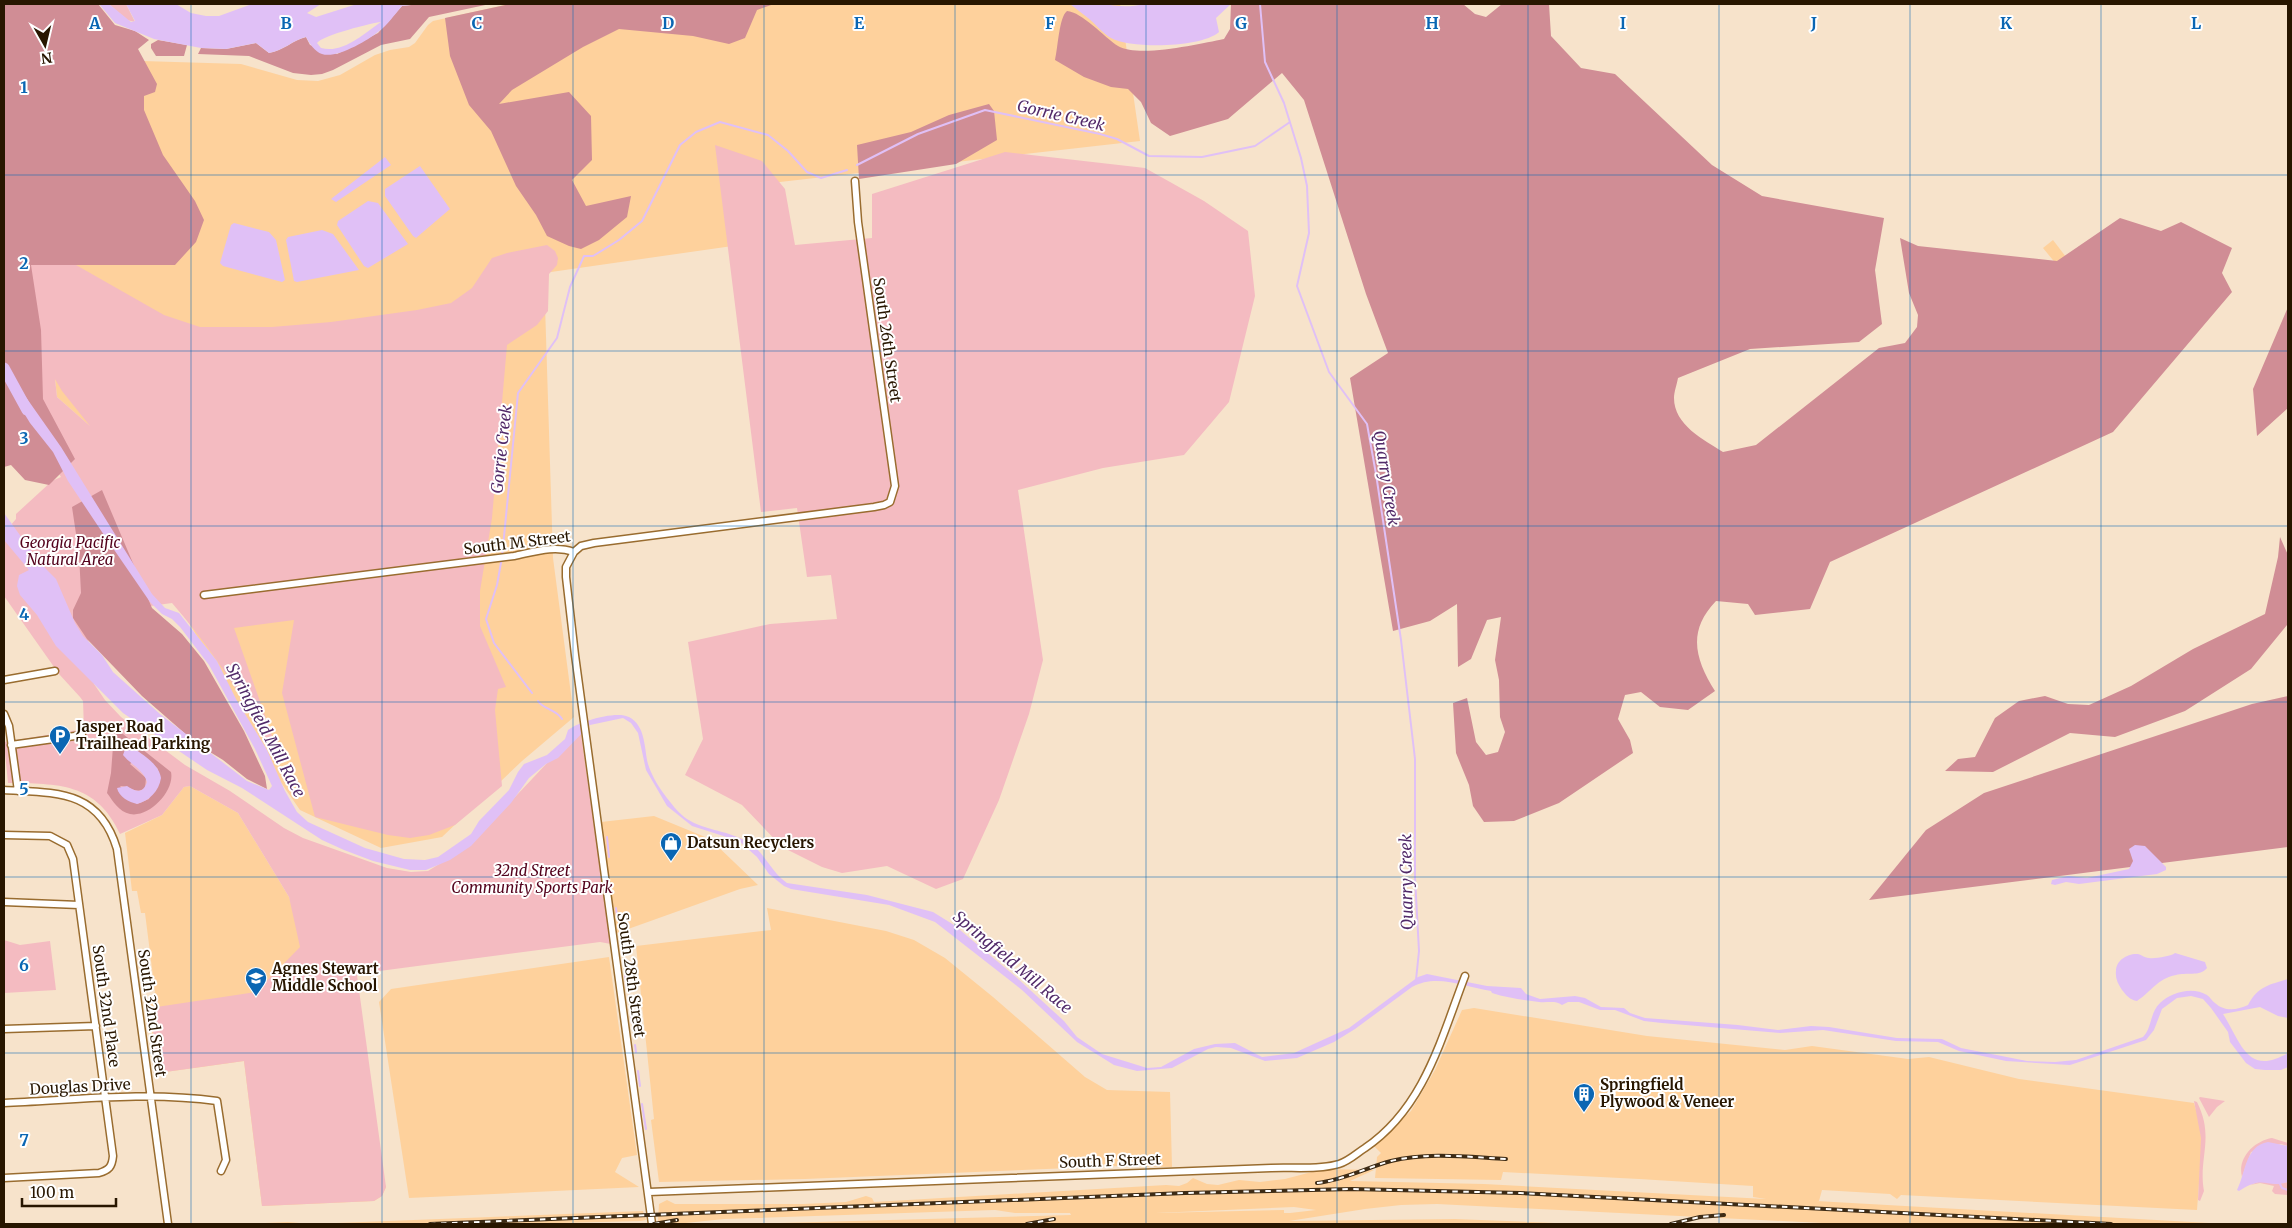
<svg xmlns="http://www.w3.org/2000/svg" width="2292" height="1228" font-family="Merriweather,serif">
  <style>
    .built { fill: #fed19c; fill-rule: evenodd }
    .green { fill: #f4bbc1; fill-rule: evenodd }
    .forest { fill: #d08d95; fill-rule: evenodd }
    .water { fill: #e0c0f6; fill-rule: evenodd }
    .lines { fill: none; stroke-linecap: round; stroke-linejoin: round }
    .stream { stroke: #e0c0f6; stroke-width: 2 }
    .river { stroke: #e0c0f6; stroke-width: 11 }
    .minor-casing { stroke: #996c2f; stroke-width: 9 }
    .minor { stroke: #fff; stroke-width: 6 }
    .rail-casing { stroke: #3d2b15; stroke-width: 4 }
    .rail { stroke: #fff; stroke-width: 2; stroke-dasharray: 5.5; stroke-linecap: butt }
    .grid { fill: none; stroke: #0a66b3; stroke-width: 1; stroke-opacity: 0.55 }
    .labels { text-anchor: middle; stroke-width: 4; stroke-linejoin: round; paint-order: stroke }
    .street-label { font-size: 15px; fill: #281600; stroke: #fff }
    .park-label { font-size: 15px; font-style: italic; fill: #53021c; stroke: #fff }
    .poi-label { font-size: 15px; font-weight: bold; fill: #281600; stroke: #fff; text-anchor: start }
    .water-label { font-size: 16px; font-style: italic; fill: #522a69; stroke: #fff }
    .grid-label { font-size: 16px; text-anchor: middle; font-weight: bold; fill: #0a66b3; stroke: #fff; stroke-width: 4; stroke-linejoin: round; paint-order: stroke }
  </style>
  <rect width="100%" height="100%" fill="#f7e3cb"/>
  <path class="built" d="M509,4h611l20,137 -369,42 10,56 -237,34 9,285 21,159 -52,44 -80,76 -61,11 -81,-38 -18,-26 -105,-182 -73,-114 -18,-18 7,-8 -2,-35 -34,-30 -8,-73 93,-263 99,3 56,16 21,1 22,-6 35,-20 15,-5 19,-3 6,-4 13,-18 5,-4z
    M2053,240l13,17 -9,8 -14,-17z
    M190,786l48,27 51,84 97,290 -4,9 -8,5 -112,5 -18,-145 -86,12 -9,-62v-13l6,-6 -10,-79h-4l-4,-22h-5l-7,-58 37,-18 22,-28z
    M654,816l56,23 48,46 -18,4 -123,44 -16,-111z
    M767,908l119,23 28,9 31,18 48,39 92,80 22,13 63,2 2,75 -54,-1 -313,13 -146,3 -8,-62 3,-1 -18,-173 135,-16z
    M609,957l28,198 -15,3 -7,14 24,15 -230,11 -30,-196 12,-13z
    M1474,1008l173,28 138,14 27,-4 96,13 21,-2 90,22 175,24 6,21 2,19 -5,67 -296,-15 -4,4 -7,-5 -68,-4 -3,11h-3l411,23h-385l-405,-20 -36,1 -36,4 -76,12 166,-2 124,5h-840l332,-9 -1,-2h-55l-20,-3 -271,9 -48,5h-16l-2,-3 1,-17 8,-4 8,4h128l43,-2 20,-6 6,2 2,4 292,-17 13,1 8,-3 6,-5 14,6 11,1 21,-5 21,2 25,-3 38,-10 51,1 -24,11 134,3 282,15 -13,-2v-11l-114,-7 -136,-7 -2,8 -126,-2 2,-21 4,-4 -7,-7 37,-35 24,-41 27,-60zM1294,1207l22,3 -26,3h-6v-3l-128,3z
    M643,1211l3,9 -5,1 -121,3h-275l43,-2 23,2z"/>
  <path class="green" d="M4,4l72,261 88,50 36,12h72l59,-5 86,-12 34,-7 21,-15 20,-30 15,-5 40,-8 8,6 3,7 -1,7 -8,9 -1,37 -11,14 -30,20 -15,173 -12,73v35l26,61 -8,2 -3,21 7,76 -47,39 -26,10 -19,3 -22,-3 -73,-18 -33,-124 12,-73 -60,8 47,133 -5,2c-26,-57 -63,-113 -104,-160l-87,12 9,69 11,16 16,17 64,48 45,26 54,37 19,10 84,30 24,4 17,-1 42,-26 110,-117 31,216 -11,-2 -228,30 -15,-6 -1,2 30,219 -4,9 -8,5 -112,5 -18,-145 -86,12 -8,-65 106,-16 44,-45 -11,-50 -51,-84 -48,-27 -6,1 -22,28 -42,19c-24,-52 -62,-50 -112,-51l-4,-41 80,-13 -1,-28 -3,-4 -21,-23 -55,-78v-63l12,-14v-5l36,-33 9,-4 -13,-20zM55,379l7,12 28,35 -33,-29z
    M109,4h17l9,18 -8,-2z
    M715,145l47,16 23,28 10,56 77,-7v-44l133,-42 140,16 59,33 44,30 7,65 -26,106 -45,53 -81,13 -85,22 25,170 -14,54 -30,86 -36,79 -27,10 -49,-23 -45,7 -20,-6 -40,-20 -40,-42 -57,-30 18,-36 -15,-97 82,-18 67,-5 -6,-44 -24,2 -10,-69 -36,4z
    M4,940l16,5 30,-4 6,49 -52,3z
    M2199,1098l1,-1 25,4 -8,6 -8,10z
    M2194,1101l3,1c18,36 1,56 7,89l-4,10 -2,-1 3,-62z
    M2272,1138l16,5v3l-7,-2 -30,8 -9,25c-5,-19 12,-36 30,-39z
    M2261,1181l16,3 11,-2v13l-13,-1 -3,-3 2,-5 -14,-3 -10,2z"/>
  <path class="forest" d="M4,4h94l17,21 20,6 14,9 -11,9 19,35 -2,8 -11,4v14l19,45 32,46 9,19 -8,22 -21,23h-144l10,65 2,69 32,60 -26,26 -24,-5 -14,-15 -7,2z
    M420,4h70l-61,13 -19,22 -29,6 -48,25 -11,4 -11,1 -18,-2 -44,-17 -51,-2 3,-6 25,1 30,-6 13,10c14,-2 24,-13 37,-16l4,8 27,9 41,-21 24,-27z
    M510,4h264l-17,6 -12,28 -16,6 -36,-8 -74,-7 -36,18 -71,43 -13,14 70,-12 22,24 1,44 -20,20 14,26 45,-10 -4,21 -28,23 -18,9 -12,-3 -22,-10 -11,-21 -20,-29 -25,-55 -22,-26 -19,-49 -5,-38z
    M1231,4h232l12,10 11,3 16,-13h47l2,32 30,32 34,6 97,91 50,31 122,22 -9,52 7,54 -23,18 -109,7 -72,29c-1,6 -4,14 -4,20 0,27 30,42 49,54l33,-7 123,-97 26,-5 12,-16 1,-12 -9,-22 -9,-55 18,8 139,15 63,-43 41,13 20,-9 51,26 -10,25 10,19 -119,140 -283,130 -20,47 -55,6 -7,-11 -32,-3c-29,30 -21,58 -1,90l-27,19 -28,-3 -19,-15 -16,3 -7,24 12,21 3,13 -74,50 -45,18 -30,1 -11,-16 -4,-21 -13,-32 -3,-50 14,-5 9,44 10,13 12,-3 7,-20 -5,-15 -1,-37 -4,-20 6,-43 -14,3 -16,39 -13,8 -1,-63 -27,17 -37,10 -43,-253 38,-25 -22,-59 -62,-194 -22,-27 -54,46 -58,17 -19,-13 -10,-21 -13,-13 -17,-2 -27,-10 -29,-17c3,-12 4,-43 12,-49 15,1 37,26 51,35 21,12 81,-2 106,-7l6,-10z
    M158,40l29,5 -3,11h-28l-5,-8v-4z
    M989,104l5,7 3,29 -41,24 -97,15 -2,-34 54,-13 38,-17z
    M2288,307v101l-31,28 -4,-47z
    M102,490l50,118 30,26 22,27 40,70 21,45 2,13 -20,-10 -24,-19 -26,-16 -55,-48 -55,-57 -14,-21v-8l8,-17 -2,-39 -7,-47z
    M2280,537l8,18 -1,70 -36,44 -66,42 -70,26 -45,-4 -77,39 -48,-1 13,-12 17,-2 20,-39 24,-17 26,-5 23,8 21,1 42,-19 62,-37 72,-35 13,-57z
    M2288,696v151l-419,53 57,-70 58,-37 268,-89z
    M118,730l53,42c4,19 -22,46 -41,42 -11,-2 -17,-13 -23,-21l4,-20 3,-40zM142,755l16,14 -9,30 -12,5 -17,-18c11,0 16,9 25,2l1,-10 -16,-14z"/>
  <path class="water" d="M99,4h10l22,18 4,-1 -9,-17h50l15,9 15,3h13l33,-12h69l-14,9 9,4 41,-13h63l-18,2c-8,9 -14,19 -24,26 -11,9 -42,27 -56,22 -7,-2 -13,-11 -16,-17 -13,3 -23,14 -37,16l-13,-10 -30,6 -25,-1 -47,-9 -39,-16zM381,22c-18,12 -38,32 -60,26l-4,-5c6,-8 55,-20 64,-21z
    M1070,4c10,0 22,-2 32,0 14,2 27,4 42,0h87l-15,14 3,14c-18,16 -88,17 -108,6 -9,-5 -15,-14 -23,-20 -6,-5 -12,-9 -18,-14z
    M385,157l6,8 -55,37 -5,-3z
    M420,166l30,43 -34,29 -3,-2 -28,-40v-7z
    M368,201l10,2 30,41 -40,24 -4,-2 -27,-41 1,-4z
    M234,223l35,9 7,8 9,40 -3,2 -59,-16 -3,-3 11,-38z
    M322,230l11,4 26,36 -62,12 -3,-1 -8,-41 2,-3z
    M23,393l38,54 91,147 13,14 14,5 38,48 19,38 31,51 18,41 12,21 11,10 57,26 39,11 21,1 13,-3 33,-23 8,-13 30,-31 9,-18 6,-8 23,-9 18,-16 3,-9c10,-8 48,-20 61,-13 17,9 15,31 19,47 3,10 10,22 16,30 6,8 15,20 23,25 18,12 43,11 64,25 14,10 21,29 36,39l80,12 66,17 21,13 62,52 48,44 13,16 25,17 45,14 14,-1 33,-18 21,-5 20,-1 27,14 32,-4 55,-25 69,-51 9,-3 60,12 34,2 5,6 14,5 35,-3 10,2 16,9 23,1 6,5 15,5 93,7 40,5 33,-4 18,1 68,11 45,1 19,9 66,13 28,1 21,-2 67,-23c9,-9 7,-25 17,-34 11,-11 33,-17 47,-8 3,2 5,6 8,8 10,9 22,7 33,2 10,-19 21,-20 40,-26v39l-10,-2 -18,-9 -37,7c18,28 24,63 65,39v14l-7,3h-16l-10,-1 -9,-6 -16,-21 -2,-10 -17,-24 -8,-9 -12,-3 -14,2 -15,11 -8,21 -8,10 -76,25 -64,-4 -47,-10 -21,-9 -42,-1 -73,-11 -43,3 -118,-10 -18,-2 -29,-11h-15l-21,-8h-11l-6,3c-7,-5 -14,-2 -23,-3 -15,-2 -32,-4 -47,-9l-1,-2c-26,-4 -54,-18 -79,-4l-57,42 -21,13 -37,16 -32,3 -34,-13 -15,-1 -8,2 -36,19 -35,3 -23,-6 -37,-23 -55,-52 -87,-68 -46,-17 -98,-16 -7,-3 -15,-12 -12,-17 -18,-16 -47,-15 -25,-20 -21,-36 -8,-37 -7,-10 -8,-5 -33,7 -32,33 -12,6 -17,14 -18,25 -40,43 -21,14 -24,10h-16l-37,-9 -29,-11 -22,-10 -80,-52 -35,-18 -84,-57 -67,-67 -19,-31 -17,-20 -3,-9 2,-11 10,-5 -25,-30v-27l36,50 16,16 19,44 8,13 19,19 11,17 47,42 87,67 22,9 3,-4 -17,-37 -46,-84 -29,-38 -8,-8 -10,-5 -12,-12 -44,-64 -38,-57 -15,-29 -23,-29 -14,-23z
    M127,744c12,8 32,19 34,34 -2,13 -12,23 -24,26 -8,-2 -18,-7 -20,-16l10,-2c9,6 16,8 20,-4 -3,-12 -17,-18 -24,-27z
    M2135,845l10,1 21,21v3l-9,4 -78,10 -13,-2 -11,3 -4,-1 1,-4 16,-4 19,2 42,-9 4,-8 -4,-12z
    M2175,953l30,9 2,6c-7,9 -21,4 -31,7 -19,4 -24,16 -39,26 -7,-1 -11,-6 -15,-11 -4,-6 -7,-12 -6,-19 0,-11 12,-18 22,-17 4,1 7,4 11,4 5,1 23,-2 26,-5z
    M2268,1142l20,4v36c-23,7 -23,-8 -49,9l-2,-1c9,-18 8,-44 31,-48z"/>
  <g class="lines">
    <path class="stream" d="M1260,4l5,58 19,41 17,55 6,28 2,47 -12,53 32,86 38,52 9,50 25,166 14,119v119l4,73 -3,29
      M857,165l61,-31 67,-24 115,24 17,5 32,17 53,1 53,-11 35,-24
      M532,693l-38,-50 -8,-24 11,-34 5,-28 16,-164 39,-55 13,-51 14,-31h9l26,-16 23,-19 38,-76 16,-13 24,-10 48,13 20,16 19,21 14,6 26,-8
      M538,701c6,9 18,8 24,18
      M145,735l4,-5
      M135,750l3,-4
      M607,837l2,20
      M616,908l1,8
      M625,975l2,13
      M631,1015l1,8
      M635,1045l1,7
      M638,1071l2,15
      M642,1104l4,25
      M2279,1182l3,6 6,2"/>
    <path class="river" d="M4,368l23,42"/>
    <g class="minor-casing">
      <path id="minor" d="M574,552l-8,15v10l9,78 77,569
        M204,595l310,-39c20,-4 40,-11 60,-4l7,-6 13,-3 280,-36 10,-2 6,-3 5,-16 -37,-264 -3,-41
        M4,680l51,-9
        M4,714l5,12 9,65
        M11,745l71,-10
        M4,790c51,3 95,-1 113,59l51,375
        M4,835l46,1 17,9 6,14 40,297c-1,11 -4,14 -14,17l-95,5
        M4,902l75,3
        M4,1029l92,-3
        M4,1103c70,-3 143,-12 213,-2l9,59 -5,11
        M649,1192l622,-24c21,-1 48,2 68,-4 10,-3 18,-11 26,-16 59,-40 76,-109 100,-172"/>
    </g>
    <use href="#minor" class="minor"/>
    <g class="rail-casing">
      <path id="rail" d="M1317,1183c27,-3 48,-15 74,-22 37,-9 77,-4 115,-2
        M430,1224l755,-31 167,-4 168,4 591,31
        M654,1224l23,-4
        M1027,1224l27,-5
        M1671,1224l29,-7 24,-2"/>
    </g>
    <use href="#rail" class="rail"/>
  </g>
  <path class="grid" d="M191,4v1220M382,4v1220M573,4v1220M764,4v1220M955,4v1220M1146,4v1220M1337,4v1220M1528,4v1220M1719,4v1220M1910,4v1220M2101,4v1220M4,175h2284M4,351h2284M4,526h2284M4,702h2284M4,877h2284M4,1053h2284"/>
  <defs>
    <g id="parking-pin" transform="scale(1.125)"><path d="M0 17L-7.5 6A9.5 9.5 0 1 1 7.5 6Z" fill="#0a66b3" stroke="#fff"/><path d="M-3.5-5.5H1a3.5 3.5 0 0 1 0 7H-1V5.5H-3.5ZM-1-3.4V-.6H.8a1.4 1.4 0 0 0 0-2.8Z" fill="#fff"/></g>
    <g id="shop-pin" transform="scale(1.125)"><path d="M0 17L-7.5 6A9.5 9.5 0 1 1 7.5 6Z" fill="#0a66b3" stroke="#fff"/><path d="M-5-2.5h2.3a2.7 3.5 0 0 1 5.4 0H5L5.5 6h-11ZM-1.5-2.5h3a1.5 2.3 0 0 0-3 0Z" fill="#fff"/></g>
    <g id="school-pin" transform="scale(1.125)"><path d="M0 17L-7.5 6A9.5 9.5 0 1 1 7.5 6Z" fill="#0a66b3" stroke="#fff"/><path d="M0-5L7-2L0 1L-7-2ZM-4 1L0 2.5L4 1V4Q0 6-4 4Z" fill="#fff"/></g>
    <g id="building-pin" transform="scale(1.125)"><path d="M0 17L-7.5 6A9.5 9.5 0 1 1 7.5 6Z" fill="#0a66b3" stroke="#fff"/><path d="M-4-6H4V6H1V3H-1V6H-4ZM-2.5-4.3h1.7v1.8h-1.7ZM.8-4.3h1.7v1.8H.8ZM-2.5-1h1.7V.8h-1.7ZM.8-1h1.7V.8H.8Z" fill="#fff"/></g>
  </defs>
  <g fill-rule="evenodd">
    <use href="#parking-pin" x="60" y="736"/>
    <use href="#shop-pin" x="671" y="843"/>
    <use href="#school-pin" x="256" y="978"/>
    <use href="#building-pin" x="1584" y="1094"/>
  </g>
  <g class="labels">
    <g class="street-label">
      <text transform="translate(887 340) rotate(82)" y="5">South 26th Street</text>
      <text transform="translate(517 543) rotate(-7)" y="5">South M Street</text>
      <text transform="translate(631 975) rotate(82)" y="5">South 28th Street</text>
      <text transform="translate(106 1006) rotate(82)" y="5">South 32nd Place</text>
      <text transform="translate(152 1013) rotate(82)" y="5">South 32nd Street</text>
      <text transform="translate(80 1087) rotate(-3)" y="5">Douglas Drive</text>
      <text transform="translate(1110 1161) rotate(-2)" y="5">South F Street</text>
    </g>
    <g class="park-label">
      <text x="70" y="548">Georgia Pacific<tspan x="70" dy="17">Natural Area</tspan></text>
      <text x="532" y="876">32nd Street<tspan x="532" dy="17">Community Sports Park</tspan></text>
    </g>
    <g class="poi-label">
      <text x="76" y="732">Jasper Road<tspan x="76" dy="17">Trailhead Parking</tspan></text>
      <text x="687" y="848">Datsun Recyclers</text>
      <text x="272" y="974">Agnes Stewart<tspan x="272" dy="17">Middle School</tspan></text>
      <text x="1600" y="1090">Springfield<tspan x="1600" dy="17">Plywood &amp; Veneer</tspan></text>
    </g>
    <g class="water-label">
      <text transform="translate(1061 115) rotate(13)" y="6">Gorrie Creek</text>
      <text transform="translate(501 449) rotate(-84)" y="6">Gorrie Creek</text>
      <text transform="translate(1387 478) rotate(81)" y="6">Quarry Creek</text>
      <text transform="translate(266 730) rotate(62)" y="6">Springfield Mill Race</text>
      <text transform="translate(1406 882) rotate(-91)" y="6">Quarry Creek</text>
      <text transform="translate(1013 962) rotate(40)" y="6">Springfield Mill Race</text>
    </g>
  </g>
  <g class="grid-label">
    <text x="95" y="29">A</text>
    <text x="286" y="29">B</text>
    <text x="477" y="29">C</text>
    <text x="668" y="29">D</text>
    <text x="859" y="29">E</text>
    <text x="1050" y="29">F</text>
    <text x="1241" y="29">G</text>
    <text x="1432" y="29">H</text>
    <text x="1623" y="29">I</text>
    <text x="1814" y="29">J</text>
    <text x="2006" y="29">K</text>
    <text x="2196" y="29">L</text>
    <text x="24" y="93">1</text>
    <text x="24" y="269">2</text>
    <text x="24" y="444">3</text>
    <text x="24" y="620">4</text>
    <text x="24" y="795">5</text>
    <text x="24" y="971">6</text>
    <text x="24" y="1146">7</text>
  </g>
  <rect width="2292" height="1228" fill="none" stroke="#281600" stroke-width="10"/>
  <g transform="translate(45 45) rotate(172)" stroke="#ffffff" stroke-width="4" paint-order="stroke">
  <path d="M0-4L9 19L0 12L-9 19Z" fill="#281600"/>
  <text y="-8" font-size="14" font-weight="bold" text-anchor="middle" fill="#281600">N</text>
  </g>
  <path d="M22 1198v8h94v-8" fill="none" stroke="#281600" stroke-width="2.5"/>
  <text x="30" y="1198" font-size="15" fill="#281600" stroke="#ffffff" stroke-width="4" paint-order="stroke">100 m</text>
</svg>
